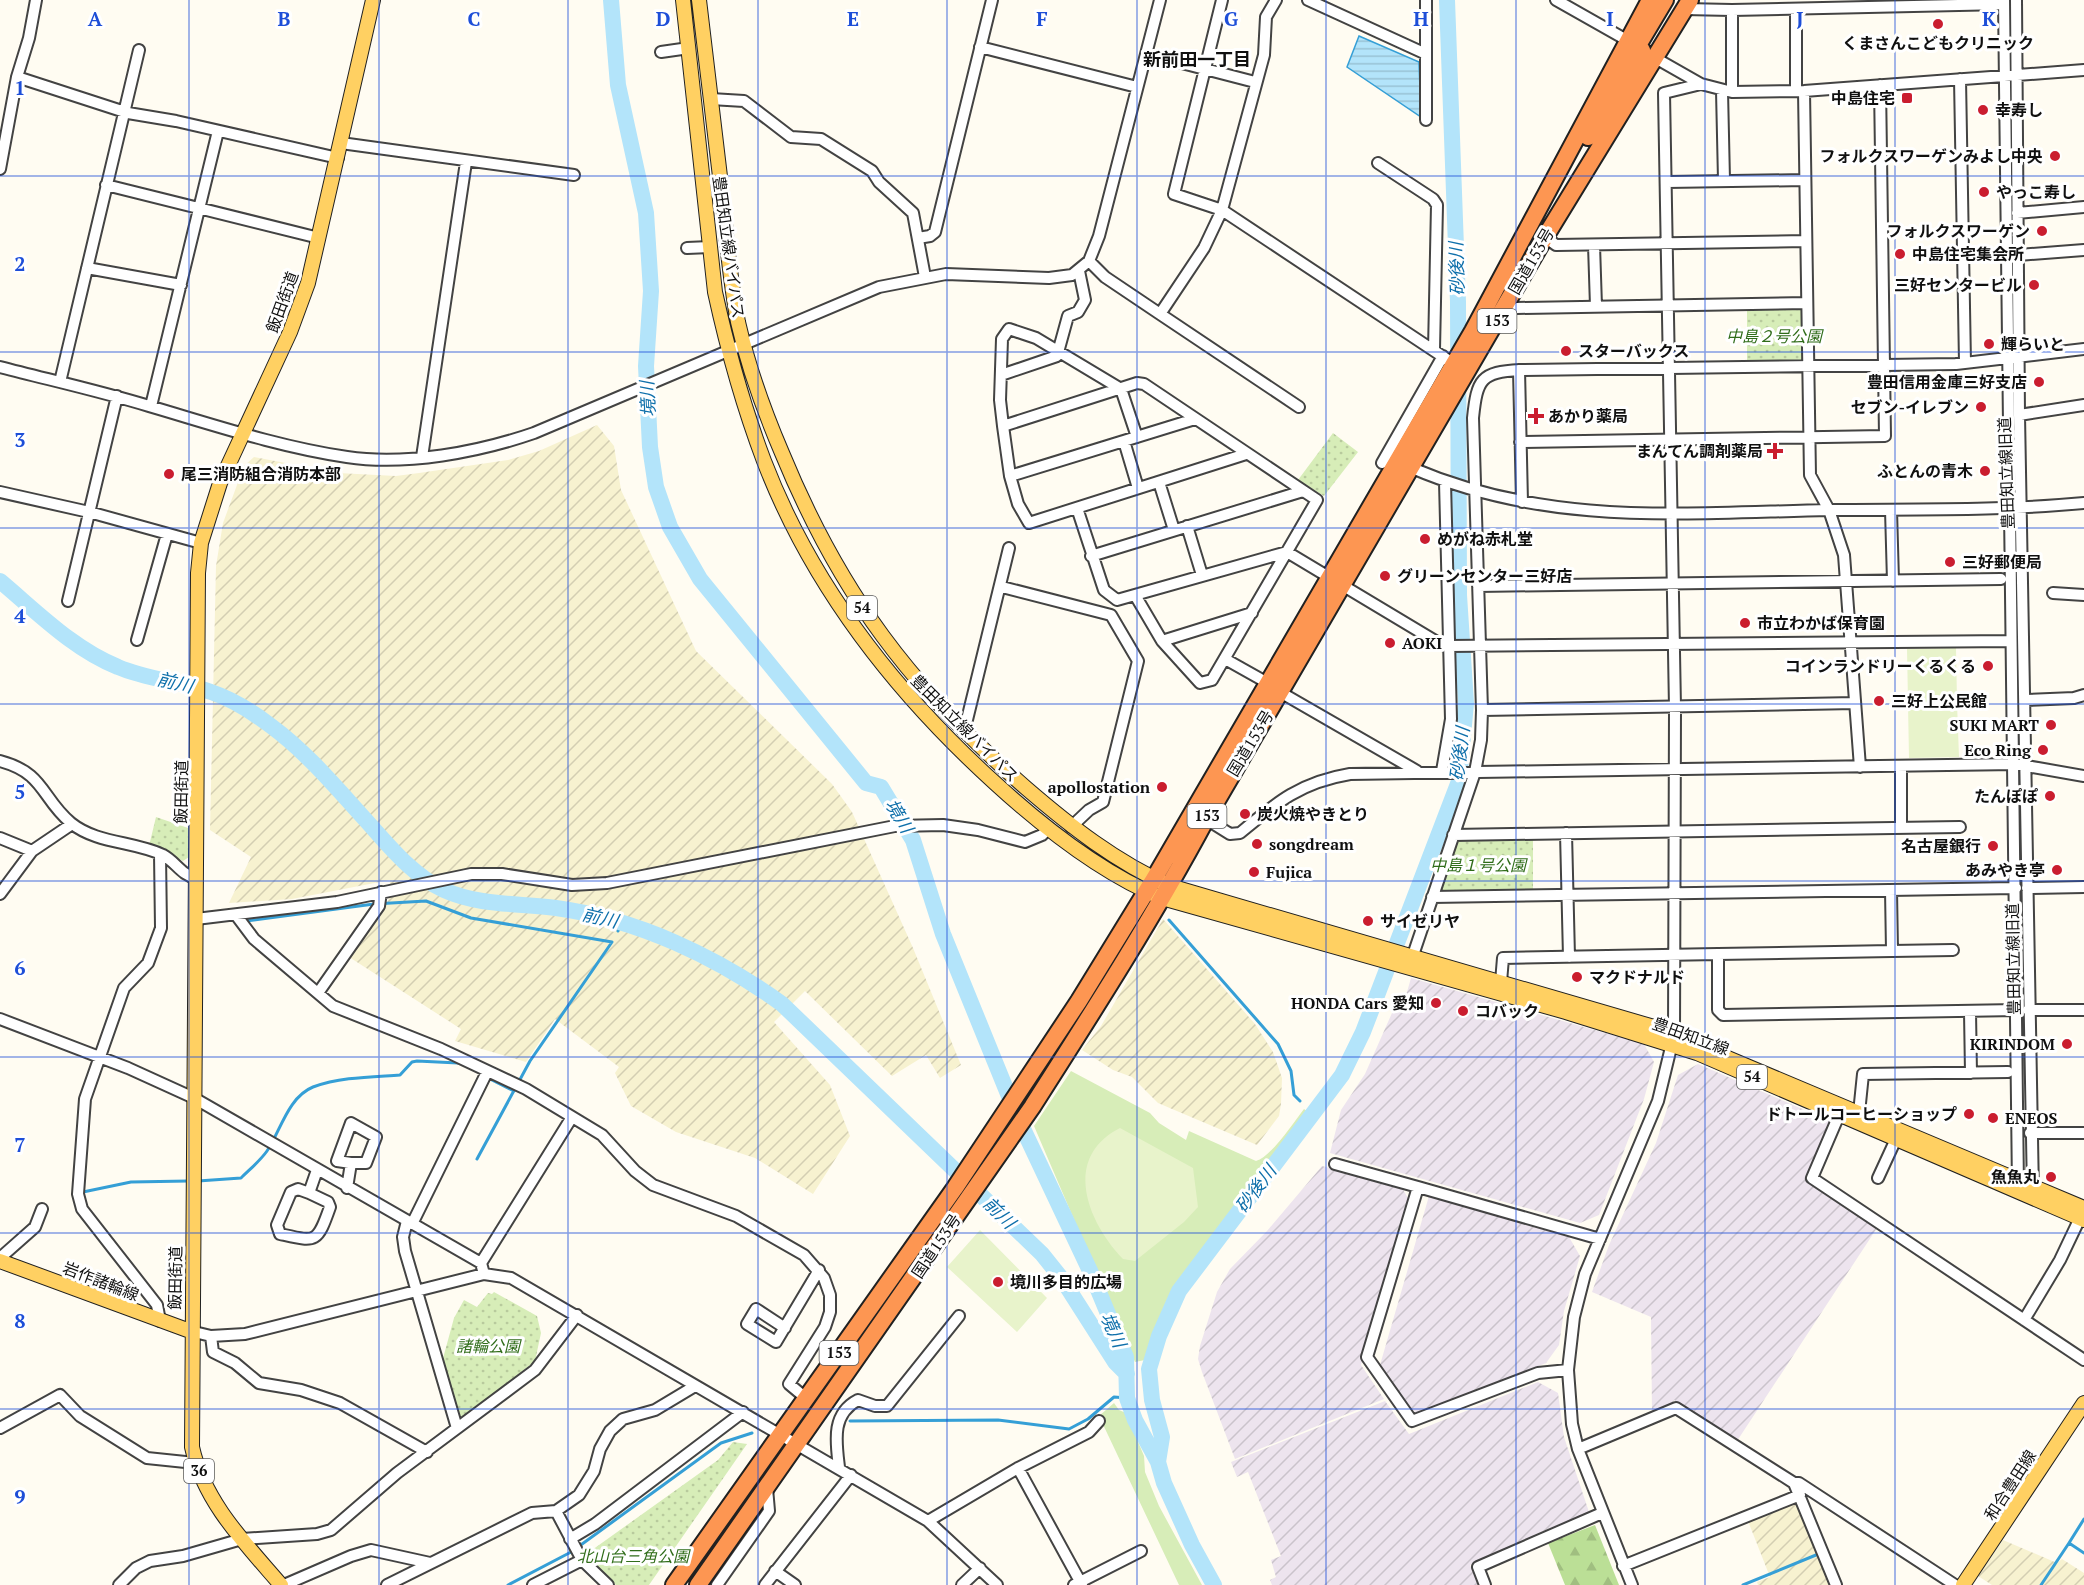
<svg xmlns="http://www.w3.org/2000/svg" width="2084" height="1585" font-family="'PT Serif','Noto Sans JP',serif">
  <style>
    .industrial { fill: url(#industrial-furrows) }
    .farmland { fill: url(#farmland-furrows) }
    .grass { fill: #d7edb8 }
    .forest { fill: url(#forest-firs) }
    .park { fill: url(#park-dots) }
    .pitch { fill: #e8f3cb }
    .water { fill: url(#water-rules); stroke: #359fd6; stroke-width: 1.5 }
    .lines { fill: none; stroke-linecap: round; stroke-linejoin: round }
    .stream { stroke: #359fd6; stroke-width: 3 }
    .river { stroke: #b3e4fa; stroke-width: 16 }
    .minor-casing { stroke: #434343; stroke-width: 14 }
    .major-casing { stroke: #212121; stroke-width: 16 }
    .highway-casing { stroke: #212121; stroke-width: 20 }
    .minor { stroke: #fff; stroke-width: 10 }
    .major { stroke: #ffd062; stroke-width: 14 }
    .highway { stroke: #fd9652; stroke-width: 16 }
    .grid { fill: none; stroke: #1d4ed8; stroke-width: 1.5; stroke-opacity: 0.55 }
    .poi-dot { fill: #ca1d2f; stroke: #fff; stroke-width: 2 }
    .labels { text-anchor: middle; stroke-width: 6; stroke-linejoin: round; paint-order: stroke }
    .shield { fill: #fff; stroke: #585858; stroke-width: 1.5 }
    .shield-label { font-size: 15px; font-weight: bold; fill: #101010 }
    .poi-label { font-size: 16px; font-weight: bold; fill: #101010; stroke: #fff; text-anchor: start }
    .street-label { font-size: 16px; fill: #101010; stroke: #fff }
    .park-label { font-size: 16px; font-style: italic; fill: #306d1a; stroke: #fff }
    .neighbourhood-label { font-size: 18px; font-weight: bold; fill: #101010; stroke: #fff }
    .water-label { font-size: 18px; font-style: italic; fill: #0f70ab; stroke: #fff }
    .grid-label { font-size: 20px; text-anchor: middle; font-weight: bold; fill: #1d4ed8; stroke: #fff; stroke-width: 6; stroke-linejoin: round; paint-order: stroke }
  </style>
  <defs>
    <pattern id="industrial-furrows" width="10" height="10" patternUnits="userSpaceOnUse" patternTransform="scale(1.5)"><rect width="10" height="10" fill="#ede4ee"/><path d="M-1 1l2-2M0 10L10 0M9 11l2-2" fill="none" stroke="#cac3cb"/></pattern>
    <pattern id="farmland-furrows" width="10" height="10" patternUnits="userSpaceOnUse" patternTransform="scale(1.5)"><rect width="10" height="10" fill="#f7f2d0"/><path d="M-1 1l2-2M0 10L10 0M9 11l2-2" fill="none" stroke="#d3ceb2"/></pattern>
    <pattern id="forest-firs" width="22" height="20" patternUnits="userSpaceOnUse" patternTransform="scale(1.5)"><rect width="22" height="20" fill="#bbdf96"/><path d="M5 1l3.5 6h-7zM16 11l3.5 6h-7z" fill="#a0be80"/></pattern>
    <pattern id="park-dots" width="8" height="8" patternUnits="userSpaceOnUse" patternTransform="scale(1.5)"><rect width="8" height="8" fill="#d7edb8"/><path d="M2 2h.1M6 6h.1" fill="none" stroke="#b8ca9d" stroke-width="1.8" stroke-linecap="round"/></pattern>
    <pattern id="water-rules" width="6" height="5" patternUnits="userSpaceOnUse" patternTransform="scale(1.5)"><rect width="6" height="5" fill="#b3e4fa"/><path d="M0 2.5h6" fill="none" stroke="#99c3d5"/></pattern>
  </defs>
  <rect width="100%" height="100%" fill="#fffcf2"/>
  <path class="industrial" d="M1411,978l233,66 10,18 -10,37 -45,116 -19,8 -250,-70 11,-43 24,-36 27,-61 15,-21z
    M1698,1064l137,59 -26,55 70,47 -142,216 -63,-41 -5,8 -17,6 -1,-97 -59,-25 17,-47 47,-102 22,-68z
    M1322,1166l80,22 6,10 -47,167 23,34 -149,60 -33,-87 -4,-13 2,-13 17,-54 13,-23 37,-38z
    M1429,1196l140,41 11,19 -16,55 -5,34 -13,18 -121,50h-8l-8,-5 -29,-43z
    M1538,1382l20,11 6,44 25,75 -55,23 1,3 -65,27 8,20h-206l-2,-5 6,-3 -5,-17 10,-4 -33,-84 -11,5 -6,-15 154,-61 24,33z"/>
  <path class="farmland" d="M597,425l17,21 7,44 75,161 136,133 20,28 61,136 48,117 -21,13 -14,-23 -34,21 -87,-85 -31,31 56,63 20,51 -37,58 -58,-36 -79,-26 -45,-26 -16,-33 4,-6 -64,-48 -29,43 -71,-21 6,-12 -112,-72 40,-58 1,-19 -98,19 -63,4 22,-46 -41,-27 6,-264 7,-43 21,-57 10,-9 84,16 58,3 23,-3 89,-13 31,-9z
    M1163,919l92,105 18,28 9,26 -1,26 -2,12 -22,29 -99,-42 -26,-26 -19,-7 -31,-20 19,-24z
    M1794,1500l6,2 32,83h-74l-1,-3 13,-5 -22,-56z
    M2003,1540l54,23 5,-4 22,14v12h-92l-14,-9z"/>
  <path class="grass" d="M1071,1071l79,42 9,10 27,17 3,-9 67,30c15,-4 37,-38 48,-52l4,3 -142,191 -21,57 -10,2 -101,-236z
    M1114,1403l5,7 7,3 18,43 1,16 14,34 43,79h-23l-80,-169z"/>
  <path class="forest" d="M1595,1525l24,60h-54l-17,-42z"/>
  <path class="park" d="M1802,309v53l-55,1v-53z
    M1333,433l25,19 -34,44 -26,-16z
    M156,817l32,11 1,29 -6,4 -25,-14 -9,-1z
    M1458,838l75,1v51l-95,2z
    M494,1292l43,24 4,17 -6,28 -77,61 -16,-60 12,-44 10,-18 13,7 11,-14 4,1z
    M733,1442l14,2 -98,141h-33l-31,-30 133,-95z"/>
  <path class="pitch" d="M1956,648l1,53 -49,1 -1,-53z
    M1957,703l2,54 -50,1 -1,-53z
    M1120,1128l73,40 5,39 -14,15 -49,39 -12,-2c-35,-36 -62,-101 -3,-131z
    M980,1230l67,68 -30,34 -70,-65z"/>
  <path class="water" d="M1359,36l60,26 2,55 -74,-50z"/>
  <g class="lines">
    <path class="stream" d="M1169,920l109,124 13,27 3,24 6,6
      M246,921l128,-17 52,-3 45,17 141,24 -82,119 -53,98
      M618,931l3,-9
      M488,1078l26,13
      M198,1181l43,-3c9,-9 19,-17 26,-27 13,-19 21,-54 46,-64 28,-10 58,-10 87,-12l12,-13 5,-1 41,2
      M83,1192l48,-10 57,-1
      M850,1421l148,-1 71,9 19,-10 26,-22 13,1
      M2084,1519l-15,24 15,10
      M578,1547l143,-104 31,-10
      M508,1585l65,-34
      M1743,1585l73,-30
      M2041,1585l28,-42"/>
    <path class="river" d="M611,0l7,85 28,128 5,78 -5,75 4,81 6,40 14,40 30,52 166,204 15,4 32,53 30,94 74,182 74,157 35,84 1,41 8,22 23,42 6,21 28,62 22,40
      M0,581c37,31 73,68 118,86 30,13 63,14 93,25 21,7 43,21 60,34 34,25 63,59 91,90 24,26 49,59 82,74 35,16 75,13 112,18 81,11 161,49 226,96l260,250 20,25 53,83 12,12
      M1158,1462l4,-25 -10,-37 -3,-31 10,-33 20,-45 163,-216 21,-43 96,-251 7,-78 -7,-108 -1,-293 -11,-302"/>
    <g class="minor-casing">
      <path id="minor" d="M1222,0l-48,194 48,16 232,154
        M1276,0l-10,17 -2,38 -42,155 -18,38 -44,66 139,93
        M1308,0l118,54
        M1426,0v120
        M1556,0l76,43
        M2004,0l14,1188
        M2016,0l3,415 14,778
        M1684,9l48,1
        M1796,9v82
        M980,47l157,40
        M661,52l28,-4
        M1147,54l108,28
        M1650,55l51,29 31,8 72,-1 280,-21
        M17,77l111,36 48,8 162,37
        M1960,79l5,284
        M1722,91l2,89
        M1804,91l6,384 19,35 15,45 16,212
        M1732,92v-82l272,-6
        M711,99l33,2 47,36 30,2 51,32 7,11 34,31 12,64
        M341,143l233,32
        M1378,163l55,36 4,6 -3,145
        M0,169l17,-92 12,-39 7,-38
        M1667,182l138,-2
        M106,185l213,53
        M2017,213l67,-6
        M1545,237l11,8 250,-4
        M918,238l12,-2 5,-4 57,-232
        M1594,245l2,61
        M687,248l23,-1
        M2018,255l66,-5
        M1089,261l16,16 55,37
        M87,268l94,17
        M1517,308l290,-5
        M0,367c50,13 100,24 149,39 65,19 130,41 198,51 59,9 132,-5 187,-24l345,-146 67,-13 103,4 23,-3 17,-14 10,-25 61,-236
        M1519,370l3,132
        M1001,375l56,-19 11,-40 10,-4 7,-12 -6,-29
        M60,382l79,-332
        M151,406l67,-275
        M2019,415l65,-10
        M1003,426l134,-43 7,1 173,116 -105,180 -12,3 -38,-42 -27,-46
        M1137,437l-16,-48 -85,-51 -27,-9 -7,10 -2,61 3,26 7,50 8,28 11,19 217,-69
        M1124,441l14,47
        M1520,442l365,-6 -5,-351
        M422,457l44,-295
        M1382,463l61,-107
        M1412,468c138,59 271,45 417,42 85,-1 170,1 255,-7
        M1010,476l185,-57
        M1159,482l15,48
        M0,492l89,20 112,31
        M1077,508l27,82 13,10 170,-48 155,93 7,1 562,-5
        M1891,510l2,71
        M1187,526l15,49
        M1091,556l212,-65
        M1478,586l523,-7
        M1002,587l109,28 27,46 -35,141 -14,8 -18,17
        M2053,593l31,2
        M68,601l49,-205
        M137,640l30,-106
        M1162,641l90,-28
        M1225,659l41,23
        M1280,692l137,79
        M2025,700l49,-2 10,-3
        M1482,710l373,-7
        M964,732l45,-184
        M0,761c45,12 41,37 71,62 26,21 63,18 92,32 13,7 18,20 33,23
        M1442,771l9,-52 -6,-237
        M1206,819l24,15 10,-1c37,-31 61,-51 110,-59l665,-10 69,12
        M1901,827v-61
        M1566,833l3,124
        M1453,835l507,-8
        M0,838l32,13
        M2027,888l57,-1
        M0,894l32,-43 40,-27
        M1432,897l584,-9
        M236,915l18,24 79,67 108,43 85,40 76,46 33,36 18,14 83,31 68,39 20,23 6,17v17l-5,15 -36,57 18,15
        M196,919l141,-17 134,-28h31l70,11 35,-2 288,-57 48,-1 35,5 47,12 17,-7 7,-7
        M1892,951l61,-1
        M1718,954l174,-3 -1,-61
        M1410,964l65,-192 6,-32 1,-30 -9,-292c4,-39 8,-46 47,-48l436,-6 128,-15
        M1501,982l2,-24 215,-4v56l5,5 294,-5
        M318,993l61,-87 2,-14
        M2028,1010h56
        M1970,1012l1,61
        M0,1019l128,49 66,30 287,165 3,11
        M1859,1113l4,-39 145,-2
        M1839,1115l-27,63 272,182
        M2030,1133h54
        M1335,1164l83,23
        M1878,1178l18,-39
        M347,1188l4,-25h15l10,-26 -25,-14 -14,38 14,2
        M309,1193l-11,-4 -7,3 -14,33 3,9c36,8 37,10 50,-27l-2,-5 -19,-9 8,-23
        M407,1221l-4,16 2,14 52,177
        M412,1224l75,-152
        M0,1258l35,-31 7,-18
        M481,1263l91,-146
        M2024,1320l36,-60 20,-42
        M160,1321l-3,-16 -75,-96 -4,-15 7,-95 39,-111 24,-25 13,-35 -1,-74
        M785,1328l-29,-19 -9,15 29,18 43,-72
        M190,1331l21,5 34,-2 239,-60 27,4 417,243 69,64
        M211,1336l2,16 22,11 24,20 42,7 39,13 87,49
        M1568,1370l-30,3 -126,48 -45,-64 51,-170 182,52
        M0,1428l60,-33 20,21 67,42 48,5
        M1578,1449l98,-41 118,75 42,102
        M839,1467c-3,-25 -8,-53 19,-67l17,6h12l72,-90
        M1018,1468l64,117
        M1794,1483h5l156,102
        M556,1511l26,49 26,25
        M928,1521l90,-53 71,-36 10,-11
        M570,1539l25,-15 148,-112
        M1623,1566l177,-71
        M775,1571l20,14
        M119,1585l17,-17 14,-7 33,-5 59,-17 75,-5 14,-4 66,-57 138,-103 42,-55
        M284,1585l67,-29 20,-6 59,13
        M387,1585l145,-72 24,-2 23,-16 15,-24 6,-22 10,-18 13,-12 32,-9 40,-24
        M533,1585l49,-25
        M717,1585l52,-74 -2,-23
        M765,1585l86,-110
        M962,1585l18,-17
        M1074,1585l67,-34
        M1485,1585l-7,-18 124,-54
        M1632,1585l-54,-136 -6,-25 -4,-54 6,-53 11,-43 73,-173 16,-66 1,-327 -11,-615 37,-9"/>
    </g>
    <g class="major-casing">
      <path id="major" d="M683,0l32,292c12,55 29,116 49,169 48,125 133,233 231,322 47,43 108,91 167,115l404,114 131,41 387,167
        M699,0c7,62 15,123 22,185 5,45 8,91 17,137 10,44 26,89 44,131 58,141 129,235 244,335 44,38 90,74 144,98l484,141 430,181
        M0,1261l190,70
        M281,1585c-36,-42 -77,-83 -89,-138l6,-874 3,-30 19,-60 70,-151 18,-49 65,-283
        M1963,1585l121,-182"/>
    </g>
    <g class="highway-casing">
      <path id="highway" d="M1637,47l28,-47
        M1588,137l54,-87
        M674,1585l281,-397 124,-187 75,-122 319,-548 177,-331
        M698,1585l334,-478c60,-94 121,-189 174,-288l339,-582 145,-237"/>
    </g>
    <use href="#minor" class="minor"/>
    <use href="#major" class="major"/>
    <use href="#highway" class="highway"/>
  </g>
  <path class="grid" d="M189,0v1585M379,0v1585M568,0v1585M758,0v1585M947,0v1585M1137,0v1585M1326,0v1585M1516,0v1585M1705,0v1585M1895,0v1585M0,176h2084M0,352h2084M0,528h2084M0,704h2084M0,881h2084M0,1057h2084M0,1233h2084M0,1409h2084"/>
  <g class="poi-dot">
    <circle cx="1938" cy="24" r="6"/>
    <rect x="1901" y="92" width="12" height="12" rx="3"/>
    <circle cx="1983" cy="110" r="6"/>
    <circle cx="2055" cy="156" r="6"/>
    <circle cx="1984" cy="192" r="6"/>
    <circle cx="2042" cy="231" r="6"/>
    <circle cx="1900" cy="254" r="6"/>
    <circle cx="2034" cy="285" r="6"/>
    <circle cx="1989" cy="344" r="6"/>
    <circle cx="1566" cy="351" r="6"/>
    <circle cx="2039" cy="382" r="6"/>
    <circle cx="1981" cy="407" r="6"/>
    <path d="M1533 407h6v6h6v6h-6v6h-6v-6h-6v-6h6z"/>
    <path d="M1772 442h6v6h6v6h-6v6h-6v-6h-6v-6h6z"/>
    <circle cx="1985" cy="471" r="6"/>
    <circle cx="169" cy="474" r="6"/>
    <circle cx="1425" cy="539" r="6"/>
    <circle cx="1950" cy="562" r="6"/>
    <circle cx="1385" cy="576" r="6"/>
    <circle cx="1745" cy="623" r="6"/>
    <circle cx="1390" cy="643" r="6"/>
    <circle cx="1988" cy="666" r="6"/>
    <circle cx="1879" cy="701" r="6"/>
    <circle cx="2051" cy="725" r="6"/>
    <circle cx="2043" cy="750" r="6"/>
    <circle cx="1162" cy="787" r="6"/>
    <circle cx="2050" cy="796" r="6"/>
    <circle cx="1245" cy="814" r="6"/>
    <circle cx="1257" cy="844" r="6"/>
    <circle cx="1993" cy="846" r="6"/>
    <circle cx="2057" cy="870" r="6"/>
    <circle cx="1254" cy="872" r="6"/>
    <circle cx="1368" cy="921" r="6"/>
    <circle cx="1577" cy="977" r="6"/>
    <circle cx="1436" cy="1003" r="6"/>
    <circle cx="1463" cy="1011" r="6"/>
    <circle cx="2067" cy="1044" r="6"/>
    <circle cx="1969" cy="1114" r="6"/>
    <circle cx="1993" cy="1118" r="6"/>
    <circle cx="2051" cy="1177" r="6"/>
    <circle cx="998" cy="1282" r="6"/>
  </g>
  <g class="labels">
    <g class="shield">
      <rect x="1477.5" y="309" width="39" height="24" rx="4.5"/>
      <rect x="847" y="596" width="30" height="24" rx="4.5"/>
      <rect x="1187.5" y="804" width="39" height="24" rx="4.5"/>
      <rect x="1737" y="1065" width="30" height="24" rx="4.5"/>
      <rect x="819.5" y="1341" width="39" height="24" rx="4.5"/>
      <rect x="184" y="1459" width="30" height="24" rx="4.5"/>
    </g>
    <g class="shield-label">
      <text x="1497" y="326">153</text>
      <text x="862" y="613">54</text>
      <text x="1207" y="821">153</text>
      <text x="1752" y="1082">54</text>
      <text x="839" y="1358">153</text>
      <text x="199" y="1476">36</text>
    </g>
    <g class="poi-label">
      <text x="1938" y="49" text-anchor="middle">くまさんこどもクリニック</text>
      <text x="1895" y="104" text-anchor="end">中島住宅</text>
      <text x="1995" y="116">幸寿し</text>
      <text x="2043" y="162" text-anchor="end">フォルクスワーゲンみよし中央</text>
      <text x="1996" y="198">やっこ寿し</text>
      <text x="2030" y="237" text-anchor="end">フォルクスワーゲン</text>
      <text x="1912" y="260">中島住宅集会所</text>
      <text x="2022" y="291" text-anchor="end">三好センタービル</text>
      <text x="2001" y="350">輝らいと</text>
      <text x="1578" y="357">スターバックス</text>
      <text x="2027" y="388" text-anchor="end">豊田信用金庫三好支店</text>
      <text x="1969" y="413" text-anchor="end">セブン-イレブン</text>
      <text x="1548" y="422">あかり薬局</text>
      <text x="1763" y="457" text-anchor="end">まんてん調剤薬局</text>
      <text x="1973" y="477" text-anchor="end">ふとんの青木</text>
      <text x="181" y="480">尾三消防組合消防本部</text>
      <text x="1437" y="545">めがね赤札堂</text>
      <text x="1962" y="568">三好郵便局</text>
      <text x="1397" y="582">グリーンセンター三好店</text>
      <text x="1757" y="629">市立わかば保育園</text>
      <text x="1402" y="649">AOKI</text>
      <text x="1976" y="672" text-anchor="end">コインランドリーくるくる</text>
      <text x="1891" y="707">三好上公民館</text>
      <text x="2039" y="731" text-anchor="end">SUKI MART</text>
      <text x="2031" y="756" text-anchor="end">Eco Ring</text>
      <text x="1150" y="793" text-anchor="end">apollostation</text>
      <text x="2038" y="802" text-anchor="end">たんぽぽ</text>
      <text x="1257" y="820">炭火焼やきとり</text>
      <text x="1269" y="850">songdream</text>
      <text x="1981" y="852" text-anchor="end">名古屋銀行</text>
      <text x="2045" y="876" text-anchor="end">あみやき亭</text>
      <text x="1266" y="878">Fujica</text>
      <text x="1380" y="927">サイゼリヤ</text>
      <text x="1589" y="983">マクドナルド</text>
      <text x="1424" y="1009" text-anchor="end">HONDA Cars 愛知</text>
      <text x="1475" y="1017">コバック</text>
      <text x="2055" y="1050" text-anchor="end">KIRINDOM</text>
      <text x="1957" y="1120" text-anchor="end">ドトールコーヒーショップ</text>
      <text x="2005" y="1124">ENEOS</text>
      <text x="2039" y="1183" text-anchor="end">魚魚丸</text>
      <text x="1010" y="1288">境川多目的広場</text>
    </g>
    <g class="street-label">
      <text transform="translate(729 247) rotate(82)" y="6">豊田知立線バイパス</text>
      <text transform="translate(1531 261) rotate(-60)" y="6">国道153号</text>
      <text transform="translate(282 302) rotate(-70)" y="6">飯田街道</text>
      <text transform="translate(2006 473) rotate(-92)" y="6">豊田知立線旧道</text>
      <text transform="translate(965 728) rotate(45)" y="6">豊田知立線バイパス</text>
      <text transform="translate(1250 743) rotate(-59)" y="6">国道153号</text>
      <text transform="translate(181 792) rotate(-89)" y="6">飯田街道</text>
      <text transform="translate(2013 959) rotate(-91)" y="6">豊田知立線旧道</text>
      <text transform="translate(1691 1036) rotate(20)" y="6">豊田知立線</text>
      <text transform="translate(936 1246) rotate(-56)" y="6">国道153号</text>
      <text transform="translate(175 1278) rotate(-89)" y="6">飯田街道</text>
      <text transform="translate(101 1281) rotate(21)" y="6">岩作諸輪線</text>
      <text transform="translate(2010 1485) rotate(-57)" y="6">和合豊田線</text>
    </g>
    <g class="park-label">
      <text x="1774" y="342">中島２号公園</text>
      <text x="1478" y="871">中島１号公園</text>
      <text x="488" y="1352">諸輪公園</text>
      <text x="633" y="1562">北山台三角公園</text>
    </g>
    <g class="neighbourhood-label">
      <text x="1197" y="66">新前田一丁目</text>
    </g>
    <g class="water-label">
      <text transform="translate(1457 269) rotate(-92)" y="6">砂後川</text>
      <text transform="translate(648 399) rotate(-93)" y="6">境川</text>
      <text transform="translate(175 683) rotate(13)" y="6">前川</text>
      <text transform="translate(1460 754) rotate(-83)" y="6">砂後川</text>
      <text transform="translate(899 816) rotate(59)" y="6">境川</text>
      <text transform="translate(600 918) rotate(13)" y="6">前川</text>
      <text transform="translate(1256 1189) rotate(-53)" y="6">砂後川</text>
      <text transform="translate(999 1213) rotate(44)" y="6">前川</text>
      <text transform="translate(1113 1330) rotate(66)" y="6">境川</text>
    </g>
  </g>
  <g class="grid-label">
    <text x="95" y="26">A</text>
    <text x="284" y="26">B</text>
    <text x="474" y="26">C</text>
    <text x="663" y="26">D</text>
    <text x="853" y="26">E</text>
    <text x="1042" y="26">F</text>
    <text x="1231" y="26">G</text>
    <text x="1421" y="26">H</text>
    <text x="1610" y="26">I</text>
    <text x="1800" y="26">J</text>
    <text x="1989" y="26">K</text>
    <text x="20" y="95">1</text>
    <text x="20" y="271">2</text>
    <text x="20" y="447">3</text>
    <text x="20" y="623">4</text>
    <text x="20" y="799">5</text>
    <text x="20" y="975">6</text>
    <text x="20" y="1152">7</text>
    <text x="20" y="1328">8</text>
    <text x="20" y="1504">9</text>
  </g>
</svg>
